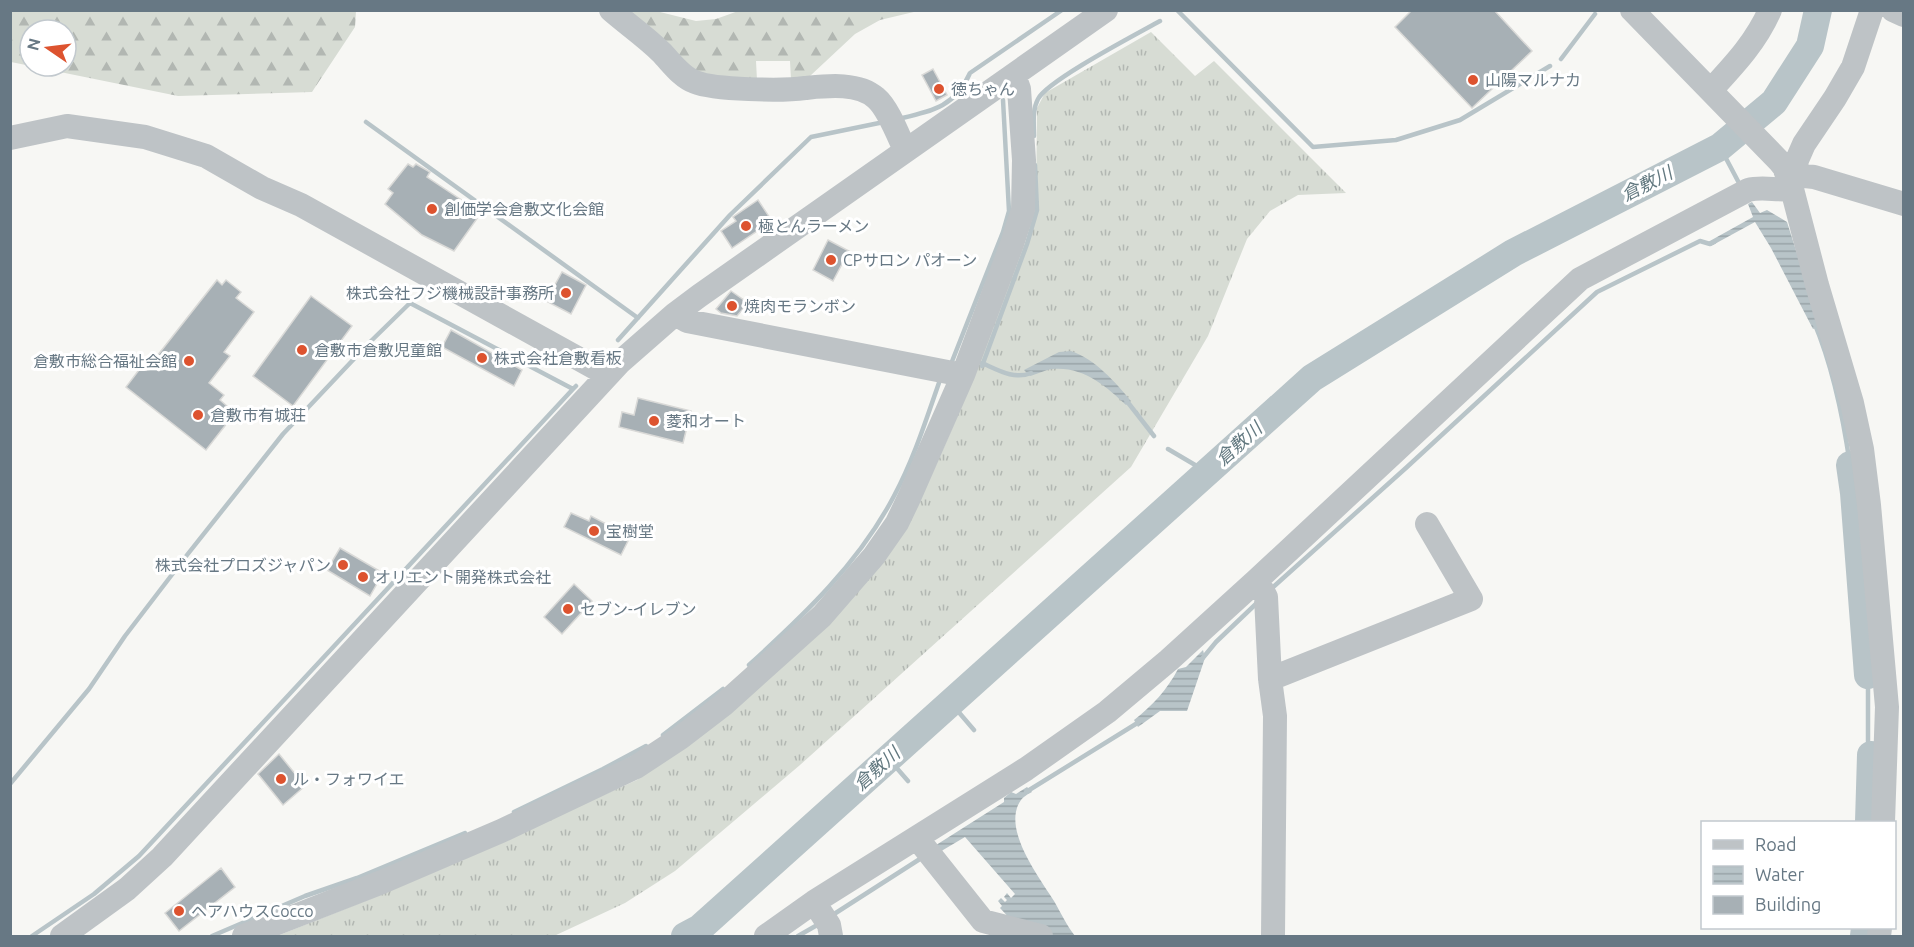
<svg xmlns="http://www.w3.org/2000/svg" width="1914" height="947" font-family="Ubuntu,'Noto Sans JP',sans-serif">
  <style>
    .grass { fill: url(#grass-tufts) }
    .forest { fill: url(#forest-firs); fill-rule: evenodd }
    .water { fill: url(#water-rules) }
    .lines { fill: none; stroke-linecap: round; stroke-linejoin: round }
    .stream { stroke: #b8c4c8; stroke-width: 4.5 }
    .river { stroke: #b8c4c8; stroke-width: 28 }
    .building { fill: #a7b0b5; stroke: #d9d9d7; stroke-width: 1.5 }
    .minor { stroke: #bec3c6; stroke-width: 24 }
    .poi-dot { fill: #dd532f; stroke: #fff; stroke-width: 2 }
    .labels { text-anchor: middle; stroke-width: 6; stroke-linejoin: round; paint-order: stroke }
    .poi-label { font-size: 16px; fill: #677884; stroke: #fff; text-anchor: start }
    .water-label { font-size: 18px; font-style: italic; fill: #637980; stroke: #fff }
  </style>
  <defs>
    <pattern id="grass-tufts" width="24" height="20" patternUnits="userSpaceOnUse" patternTransform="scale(1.5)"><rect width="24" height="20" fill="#d7dcd4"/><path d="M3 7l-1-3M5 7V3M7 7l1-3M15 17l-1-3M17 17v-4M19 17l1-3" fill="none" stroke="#b2b7b2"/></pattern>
    <pattern id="forest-firs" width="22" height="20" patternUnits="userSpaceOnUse" patternTransform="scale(1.5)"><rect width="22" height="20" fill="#d7dcd4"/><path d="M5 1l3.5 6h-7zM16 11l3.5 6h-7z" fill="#b2b7b2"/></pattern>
    <pattern id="water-rules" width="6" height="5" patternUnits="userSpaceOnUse" patternTransform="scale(1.5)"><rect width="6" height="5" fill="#b8c4c8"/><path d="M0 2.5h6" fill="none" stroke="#99a4a8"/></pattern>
  </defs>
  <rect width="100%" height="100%" fill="#f7f7f4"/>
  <path class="grass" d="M1151,32l44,44 19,-15 132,132 -48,2 -28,16 -23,28 -39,97 -77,131 -331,298 -125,106 -50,32 -71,33h-277l93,-37 267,-119 272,-259c47,-91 81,-188 118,-283l9,-28 1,-102 8,-15z"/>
  <path class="forest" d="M11,10h345v1l-1,16 -43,65 -134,4 -167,-34zM30,30h36v36h-36z
    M741,10l177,1 -38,9 -25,14 -45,42 -19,4 -1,-19h-34l1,19 -59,-1 -77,-68h35l40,10 20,-2z"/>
  <path class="water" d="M1752,202l8,11 7,-3 20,12 33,104 -7,3 -42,-81 -16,-26 -44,24 -3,-4 45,-25 -5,-13z
    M1071,351c24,8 44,31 60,50l-5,4c-20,-19 -43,-39 -74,-36 -7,1 -15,5 -22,7l-6,-6 35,-18z
    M1203,650l2,8 -18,53h-27l-22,16 -4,-7c18,-14 33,-30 44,-51l8,-2z
    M1027,787l5,5c-4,2 -9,5 -11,8 -20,28 18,77 33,101 7,12 13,25 21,35h-28l-34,-14 -13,-14 2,-2 -4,-5 3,-3 4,4 2,-2 -3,-3 3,-4 4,5 4,-4 -50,-57 -27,16 -5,-6 71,-45v-4l7,-6 5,2z"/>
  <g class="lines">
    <path class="stream" d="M1178,11l135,136 83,-7 64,-20 90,-54
      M1561,59l34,-45
      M898,119c34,-8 57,-12 72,-46l92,-63
      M366,122l272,196
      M1034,136c0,-12 -2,-26 4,-37 10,-19 99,-65 122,-78
      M1720,147l19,36
      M1814,322c19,45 29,94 36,143
      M618,340l112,-125 81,-78 73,-15
      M982,363c16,7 32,17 49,10
      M951,364l52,-132 6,-21 -6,-111
      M982,366l45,-122 10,-34 -2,-45
      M1126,400l28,36
      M1168,449l39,23
      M1271,589l136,-122 190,-175 103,-51 10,3 4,-2
      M1202,659l14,-17 43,-41
      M749,665c55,-50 110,-102 145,-169 20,-37 33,-79 47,-119
      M1868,675v66l3,14
      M950,702l24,28
      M663,735l60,-46
      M888,758l20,23
      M10,784l79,-95 36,-53 62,-81 96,-121 86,-91 41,-40 163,86 3,-3
      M1026,792l113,-70
      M514,812l89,-43 43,-23
      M831,916l92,-59
      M32,936l62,-42 45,-38 434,-467
      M212,936l93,-40 52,-18 108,-45
      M798,936l21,-12"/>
    <path class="river" d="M1850,465l4,28 14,182
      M1869,822l2,-67
      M685,936l15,-8 612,-550 201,-125 207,-106 54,-45 36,-56 8,-36
      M1864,936l1,-8"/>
  </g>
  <path class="building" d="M1412,10h82l38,41 -60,57 -77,-81z
    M933,69l14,26 -11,6 -14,-26z
    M408,164l5,3 3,-3 14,8 -3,5 54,36 -27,38 -32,-16 -37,-31 8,-11 -5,-4z
    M758,200l14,21 -40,27 -11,-17 15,-10 -3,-4z
    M828,240l21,11 -16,30 -20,-11z
    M562,272l24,13 -15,29 -25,-13z
    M217,280l5,5 4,-5 15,12 -5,6 18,14 -30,40 6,4 -21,27 15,12 -4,5 15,13 -29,37 -80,-63 16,-21 4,4z
    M731,291l17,12 -11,13 -16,-3 -5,-4z
    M311,296l41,30 -59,80 -40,-30z
    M451,330l71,40 -8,16 -72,-39z
    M638,398l53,13 -8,32 -64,-16 3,-15 12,3z
    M571,513l18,8 2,-5 25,13 -2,5 14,7 -7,14 -57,-28z
    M340,548l43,25 -13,23 -43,-26z
    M574,584l18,17 -30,33 -18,-17z
    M279,754l26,32 -22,19 -25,-31z
    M221,868l14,19 -56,44 -14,-18z"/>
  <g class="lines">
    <path class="minor" d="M611,10c16,14 35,27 50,42 10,10 20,25 34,30 19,8 88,9 110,6 21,-2 53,-6 71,10 12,10 22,37 29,52
      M1632,10l148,152 4,5 8,22 25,96 35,118 10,46 7,56 18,202 -4,115
      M1893,10l11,5
      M1711,90c23,-25 45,-48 59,-80
      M10,138l57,-12 78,11 61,19 56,32 39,17 307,170
      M1795,175l2,-15 7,-16 31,-46 18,-31 19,-57
      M1789,179l6,-4 19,2 90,27
      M675,314l12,7 276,54
      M1257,580l9,17 4,82 5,37 -2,220
      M1270,679l201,-80 -44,-75
      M917,838l66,83 58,15
      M814,902l15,23 2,11
      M62,936l65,-47 35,-32 457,-494 56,-49 24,-18 407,-286
      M244,936l138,-54 119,-51 135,-64 44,-29 43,-33 99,-89 52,-60 23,-33 12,-25 54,-123 49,-131 11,-34 1,-50 -5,-71 -5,-14
      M766,936l48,-34 212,-133 81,-57 62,-52 88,-80 323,-301 168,-89c15,-4 29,1 44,-1
      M1879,936l1,-8"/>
  </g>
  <g class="poi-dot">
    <circle cx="1473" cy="80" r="6"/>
    <circle cx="939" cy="89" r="6"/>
    <circle cx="432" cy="209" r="6"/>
    <circle cx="746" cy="226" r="6"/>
    <circle cx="831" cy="260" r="6"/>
    <circle cx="566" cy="293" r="6"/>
    <circle cx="732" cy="306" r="6"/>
    <circle cx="302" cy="350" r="6"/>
    <circle cx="482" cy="358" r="6"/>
    <circle cx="189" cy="361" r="6"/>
    <circle cx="198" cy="415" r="6"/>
    <circle cx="654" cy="421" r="6"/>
    <circle cx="594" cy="531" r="6"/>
    <circle cx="343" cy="565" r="6"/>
    <circle cx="363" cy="577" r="6"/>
    <circle cx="568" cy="609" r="6"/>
    <circle cx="281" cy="779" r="6"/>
    <circle cx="179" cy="911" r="6"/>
  </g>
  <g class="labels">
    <g class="poi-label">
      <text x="1485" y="86">山陽マルナカ</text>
      <text x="951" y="95">徳ちゃん</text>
      <text x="444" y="215">創価学会倉敷文化会館</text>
      <text x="758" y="232">極とんラーメン</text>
      <text x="843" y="266">CPサロン パオーン</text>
      <text x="554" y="299" text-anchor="end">株式会社フジ機械設計事務所</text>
      <text x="744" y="312">焼肉モランボン</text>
      <text x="314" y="356">倉敷市倉敷児童館</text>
      <text x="494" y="364">株式会社倉敷看板</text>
      <text x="177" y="367" text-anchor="end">倉敷市総合福祉会館</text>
      <text x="210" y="421">倉敷市有城荘</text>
      <text x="666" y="427">菱和オート</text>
      <text x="606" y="537">宝樹堂</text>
      <text x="331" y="571" text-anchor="end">株式会社プロズジャパン</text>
      <text x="375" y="583">オリエント開発株式会社</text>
      <text x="580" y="615">セブン-イレブン</text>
      <text x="293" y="785">ル・フォワイエ</text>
      <text x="191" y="917">ヘアハウスCocco</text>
    </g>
    <g class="water-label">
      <text transform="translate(1647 184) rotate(-27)" y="6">倉敷川</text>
      <text transform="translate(1239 444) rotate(-42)" y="6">倉敷川</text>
      <text transform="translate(877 769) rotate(-42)" y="6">倉敷川</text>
    </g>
  </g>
  <rect width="1914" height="947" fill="none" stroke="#677884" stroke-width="24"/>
  <rect x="1701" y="821" width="195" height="108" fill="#ffffff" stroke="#c2c9ce" stroke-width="1.5"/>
  <rect x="1713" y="840" width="30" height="9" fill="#bec3c6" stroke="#c2c9ce" stroke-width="1.5"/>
  <text x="1755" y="851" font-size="18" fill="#677884">Road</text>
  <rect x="1713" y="866" width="30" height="18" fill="url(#water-rules)" stroke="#c2c9ce" stroke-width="1.5"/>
  <text x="1755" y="881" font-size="18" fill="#677884">Water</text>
  <rect x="1713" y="896" width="30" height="18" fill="#a7b0b5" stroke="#c2c9ce" stroke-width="1.5"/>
  <text x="1755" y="911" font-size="18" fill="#677884">Building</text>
  <g transform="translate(48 48) rotate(284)"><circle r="28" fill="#ffffff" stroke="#c2c9ce" stroke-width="1.5"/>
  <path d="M0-4.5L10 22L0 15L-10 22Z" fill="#dd532f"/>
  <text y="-9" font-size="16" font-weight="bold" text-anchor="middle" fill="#677884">N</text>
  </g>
</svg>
